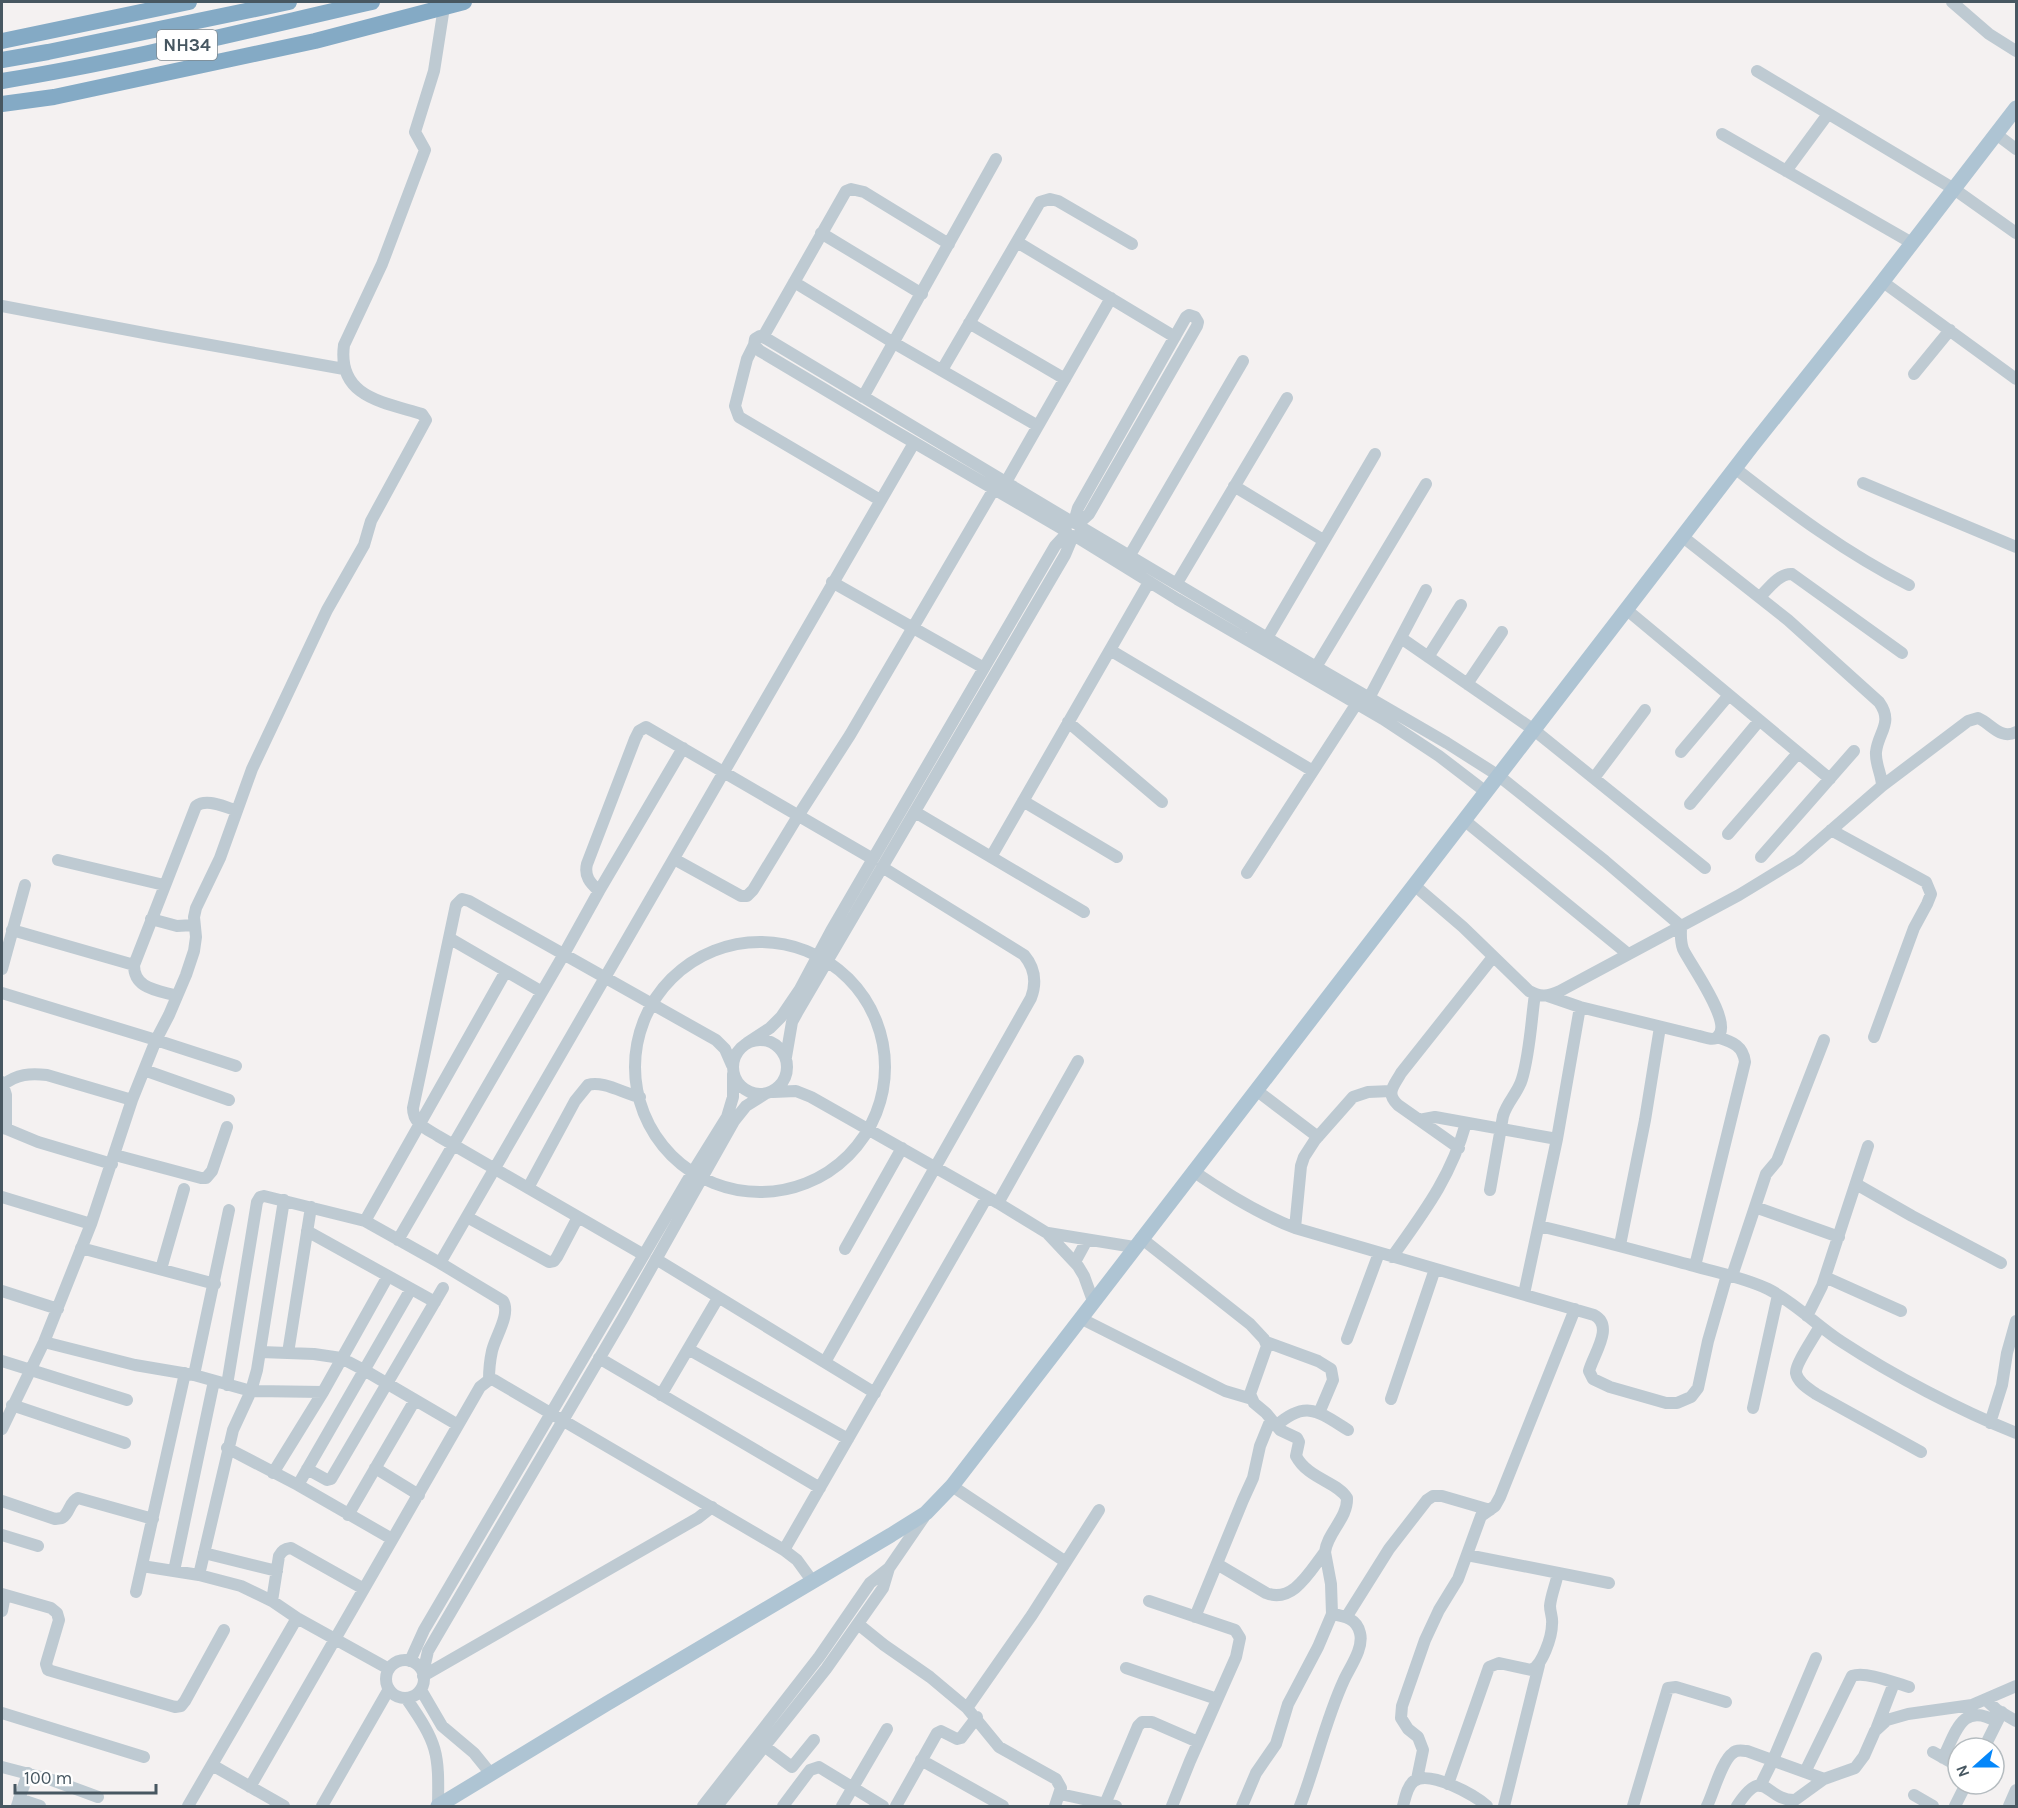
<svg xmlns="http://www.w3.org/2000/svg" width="2018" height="1808" font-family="Karla,sans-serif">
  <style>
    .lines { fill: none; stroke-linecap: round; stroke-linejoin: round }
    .minor { stroke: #becad2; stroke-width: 12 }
    .major { stroke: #aec4d3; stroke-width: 15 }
    .highway { stroke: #84aac5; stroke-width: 16 }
    .labels { text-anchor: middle; stroke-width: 5; stroke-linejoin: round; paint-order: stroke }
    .shield { fill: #fff; stroke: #7e8990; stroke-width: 1.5 }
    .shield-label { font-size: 18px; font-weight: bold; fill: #475761 }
  </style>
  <rect width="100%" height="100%" fill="#f4f1f1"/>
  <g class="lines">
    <path class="minor" d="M1952,2l37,32 27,17
      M1757,71l197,118 62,44
      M1722,134l190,109
      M1996,134l20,15
      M1786,171l42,-57
      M821,233l101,61
      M1017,242l158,95
      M794,282l100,61 144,83
      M1883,282l133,97
      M2,306l158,30 184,33
      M969,323l96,56
      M763,337l83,-146 5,-2 13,3 85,52
      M754,345l-7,14 -12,47 4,11 141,83
      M942,370l98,-168 10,-3 8,2 74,43
      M1914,374l36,-44
      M863,397l133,-238
      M1736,469c55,43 110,84 173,116
      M1006,482l105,-184
      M1863,483l153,64
      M1234,486l89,54
      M1072,522l6,2 11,-10 108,-188 1,-4 -3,-5 -6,-2 -3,2 -108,191 -4,14
      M1079,526l237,141 131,76 52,33 106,85 76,65c0,8 -1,15 2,23 6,14 52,75 34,88 -4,4 -13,0 -18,-1l-119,-29 -32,-11
      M1066,531l-175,-102 -131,-78 -6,-6 1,-6 5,-3 7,3 305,183
      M1075,536l102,63 206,120 56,37 47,36
      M1683,537l105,83 91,82c15,21 -1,30 -3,50 -1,12 6,23 6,34
      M1130,555l113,-194
      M832,582l152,86
      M1177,583l110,-185
      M1760,597c8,-8 19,-24 32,-23l110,79
      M1627,610l203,169
      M1267,638l108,-184
      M1401,638l133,92 171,138
      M1110,650l203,121
      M1428,657l33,-52
      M1316,667l110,-183
      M1467,684l35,-52
      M1369,698l57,-108
      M1068,722l94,80
      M1681,752l48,-57
      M1594,778l51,-68
      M1023,801l94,56
      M1690,804l69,-83
      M915,812l169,100
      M1464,820l164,134
      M1831,830l95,52 5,12 -4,10 -13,24 -40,109
      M1728,834l70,-81
      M991,857l158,-275
      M1761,857l93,-106
      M674,859l67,37h6l6,-6 45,-74 52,-81 144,-246
      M58,860l106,25
      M1247,873l110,-170
      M1414,885l49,42 66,64c12,7 19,5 31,0l179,-96 59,-36 84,-73 86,-65 10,-3c14,6 22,22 38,14
      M599,891c-9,-8 -15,-15 -12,-27l48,-125 4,-8 7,-4 227,132
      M151,919l26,7 17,-1
      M12,930l122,35
      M449,938l93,54
      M635 1067a125 125 0 1 1 250 0a125 125 0 1 1-250 0Z
      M2,969l23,-84
      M2,993l154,47 80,26
      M177,996c-20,-6 -43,-7 -43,-31l62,-159c11,-8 28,1 40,4
      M733 1067a27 27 0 1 1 54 0a27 27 0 1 1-54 0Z
      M747,1043l23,-15 11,-11 19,-28 31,-58 224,-385 12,-13
      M786,1057l6,-35 6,-11 267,-456 8,-19
      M144,1070l85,30
      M2,1082l4,13v34
      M3,1085c14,-11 27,-12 44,-10l85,25
      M1256,1090l62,47
      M773,1092l23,-1 15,6 187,106 49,30 31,33 6,10 9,25
      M1419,1120l16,-3 122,22
      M2,1127l36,15 74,22
      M1459,1148l-61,-43c-13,-12 -4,-19 3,-32l92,-116
      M115,1155l86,23h5l6,-7 15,-44
      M1193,1171c32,22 66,43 102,57l299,87c21,11 -1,40 -5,56l4,8 17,8 56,16h11l14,-6 7,-9 10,-47 19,-66
      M1856,1184l56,32 89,47
      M528,1188l47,-87 13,-16c14,-5 37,9 52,12
      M1490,1190l13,-74c4,-14 15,-23 19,-37 8,-27 9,-57 13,-85
      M2,1197l89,27
      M998,1203l80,-142
      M1755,1207l84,30
      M467,1217l82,45 5,-1 3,-4 21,-40
      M365,1221l141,-250
      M1539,1226c52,12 103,26 155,40 25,7 51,12 74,23 28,14 49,37 74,53 52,34 117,68 174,91
      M1295,1228l6,-62 3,-9 11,-17 38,-43 15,-5 23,-1
      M307,1231l128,71
      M1048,1233l86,14
      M1141,1238l109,86 14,15 3,7 -17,48 4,9 12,10 14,17 17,8 2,4 -3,14c12,23 42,26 51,42 1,20 -20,35 -22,54l6,32 1,30 -14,33 -30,57 -12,40 -20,29 -14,33
      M398,1240l166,-286 35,-63 84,-143
      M1620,1245l25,-125 15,-93
      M81,1248l134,36
      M845,1249l57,-101
      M644,1255l-206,-119c-11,-7 -25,-12 -25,-28l43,-203 6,-6 7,2 247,139 9,9 7,16
      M1392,1257c32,-45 59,-80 74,-134
      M656,1259l219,134
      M1075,1262l12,-22
      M440,1263l474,-820
      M1695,1266l50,-204c-2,-17 -13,-20 -28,-25
      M161,1269l23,-80
      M1732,1276l34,-102 11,-13 47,-121
      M1825,1277l76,34
      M2,1291l56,18
      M1524,1294l33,-155 23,-132
      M1807,1316l15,-30 46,-140
      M1080,1318l145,73 27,8
      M1820,1326c-5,10 -25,38 -24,47 2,10 13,16 20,21l105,58
      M1347,1339l32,-86
      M44,1342l91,23 59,10 57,16 72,1
      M1266,1342l52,19 13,8 2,11 -14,33
      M688,1349l160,90
      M261,1352l53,2 27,4 23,12 94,55
      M288,1353l23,-146
      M599,1358l221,130
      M2,1361l125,39
      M825,1362l206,-364c6,-16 4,-30 -7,-43l-142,-88
      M194,1375l35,-165
      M227,1385l30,-183 3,-5 4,-1 101,25 75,42 63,38c8,13 -8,36 -11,50 -2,9 -3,19 -3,29
      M661,1395l57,-97
      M1391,1399l44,-130
      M12,1405l113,38
      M1753,1408l25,-113
      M1990,1423l12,-38 5,-32 9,-32
      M1276,1426c30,-27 43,-14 72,4
      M2,1429l42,-87 47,-118 41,-124 24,-60 13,-25 17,-40 8,-24 2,-14 -2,-20 2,-9 24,-50 32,-89 75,-159 37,-65 7,-24 55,-101 -4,-6c-39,-12 -85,-17 -78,-69l38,-81 43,-114 -10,-18 19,-61 10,-64
      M227,1448l71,37 94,54
      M375,1468l44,27
      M307,1469l20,11 4,-1 112,-191
      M273,1473l50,-81 65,-116
      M298,1485l113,-196
      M952,1486l114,76
      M2,1501l53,18 7,-1c8,-5 7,-16 16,-20l75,21
      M348,1515l67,-115
      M2,1535l36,11
      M784,1550l203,-353
      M204,1553l73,18
      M1467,1555l142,28
      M1217,1564l49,29c27,11 44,-22 59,-41
      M142,1566l57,9 42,11 31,15 25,17 92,51
      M174,1571l40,-190
      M199,1575l34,-145 18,-39 6,-21 27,-170
      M136,1592l49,-219
      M2,1594l49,14 6,5 2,7 -13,44 2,6 127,37 6,-1 4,-5 39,-71
      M272,1601l7,-45c3,-5 5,-7 12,-8l73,41
      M1149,1601l86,29 5,8 -4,19 -46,104 -18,45
      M2,1611l3,-16
      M1347,1616l42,-67 38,-49 6,-4h9l48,14
      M1195,1617l48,-117 10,-22 7,-32 11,-27
      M858,1624l26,21 46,32 37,31 32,39 57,32 5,9 -6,18
      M386 1679a19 19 0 1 1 38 0a19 19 0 1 1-38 0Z
      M410,1661l14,-31 262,-447 41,-66 6,-20v-23
      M1126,1668l91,31
      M423,1673l5,-22 7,-12 188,-321 111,-197 12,-15 19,-12
      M423,1676l275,-158 14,-11
      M421,1690l21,36 32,27 17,21
      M406,1698c32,46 33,54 32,108
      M1986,1700l11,10 19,11
      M967,1708l65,-93 67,-105
      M2,1713l142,44
      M1877,1727l17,-44
      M764,1746l28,21 22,-27
      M1984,1748l18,-36
      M1933,1752l25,14
      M1943,1758c13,-26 19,-57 54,-36
      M921,1760l82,46
      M212,1765l72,41
      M2,1767l50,13 46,17
      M1805,1772l47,-96c14,-5 43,7 57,11
      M1417,1779l6,-29 -5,-13 -10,-8 -7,-11 1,-12 23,-66 14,-30 19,-31 23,-63 14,-10 5,-9 75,-188
      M1448,1784l41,-117 10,-4 32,7c11,-4 21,-33 21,-46 1,-6 -2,-12 -2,-18 1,-11 6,-22 8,-33
      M1760,1786l13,-26 43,-102
      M250,1787l230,-400 9,-7h5l290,170 13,10 16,22
      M1060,1794l56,12
      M1914,1795l19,11
      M19,1799l21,7
      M1105,1804l33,-78 4,-4h10l46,20
      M17,1806l11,-33
      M188,1806l109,-188
      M322,1806l67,-117
      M703,1806l116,-149 51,-74 19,-15 35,-51
      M717,1806l109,-137 57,-81 6,-20
      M783,1806l27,-36 9,-3 64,39
      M842,1806l45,-77
      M896,1806l41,-73 4,-2 16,8 4,-1 16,-21
      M1300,1806c16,-41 25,-85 44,-126 6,-13 20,-32 16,-47 -3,-14 -15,-17 -28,-19
      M1403,1806c2,-7 4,-20 11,-25 16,-11 61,14 73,25
      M1504,1806l35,-141
      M1633,1806l35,-118 8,-1 50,15
      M1707,1806c6,-12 15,-46 26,-53 4,-4 9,-2 14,-2l77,28
      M1737,1806c28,-43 28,-5 58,-6l29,-21 31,-11 9,-12 11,-25 12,-11 21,-6 64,-9 44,-19
      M1955,1806l11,-22
      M2009,1806l7,-16"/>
    <path class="major" d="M438,1806l168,-102 285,-169 35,-22 26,-27 800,-1040 121,-152 143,-186"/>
    <path class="highway" d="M2,41l187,-39
      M2,60l46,-8 241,-50
      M2,81c124,-20 247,-51 370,-79
      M2,104l52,-7 261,-56 149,-39"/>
  </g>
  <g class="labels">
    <rect class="shield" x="157" y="30" width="60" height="30" rx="4.5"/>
    <g class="shield-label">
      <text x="187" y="51">NH34</text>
    </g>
  </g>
  <rect width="2018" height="1808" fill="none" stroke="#475761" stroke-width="6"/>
  <g transform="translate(1976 1766) rotate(249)"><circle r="28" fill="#ffffff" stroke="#b5bcc0" stroke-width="1.5"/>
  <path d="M0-4.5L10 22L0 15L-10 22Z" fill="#0587fa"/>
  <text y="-9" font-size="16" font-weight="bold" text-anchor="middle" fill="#475761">N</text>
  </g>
  <path d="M15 1784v9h141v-9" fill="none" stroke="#475761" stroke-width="3"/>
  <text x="24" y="1784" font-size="18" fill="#475761" stroke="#ffffff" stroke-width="4.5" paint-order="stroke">100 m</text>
</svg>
